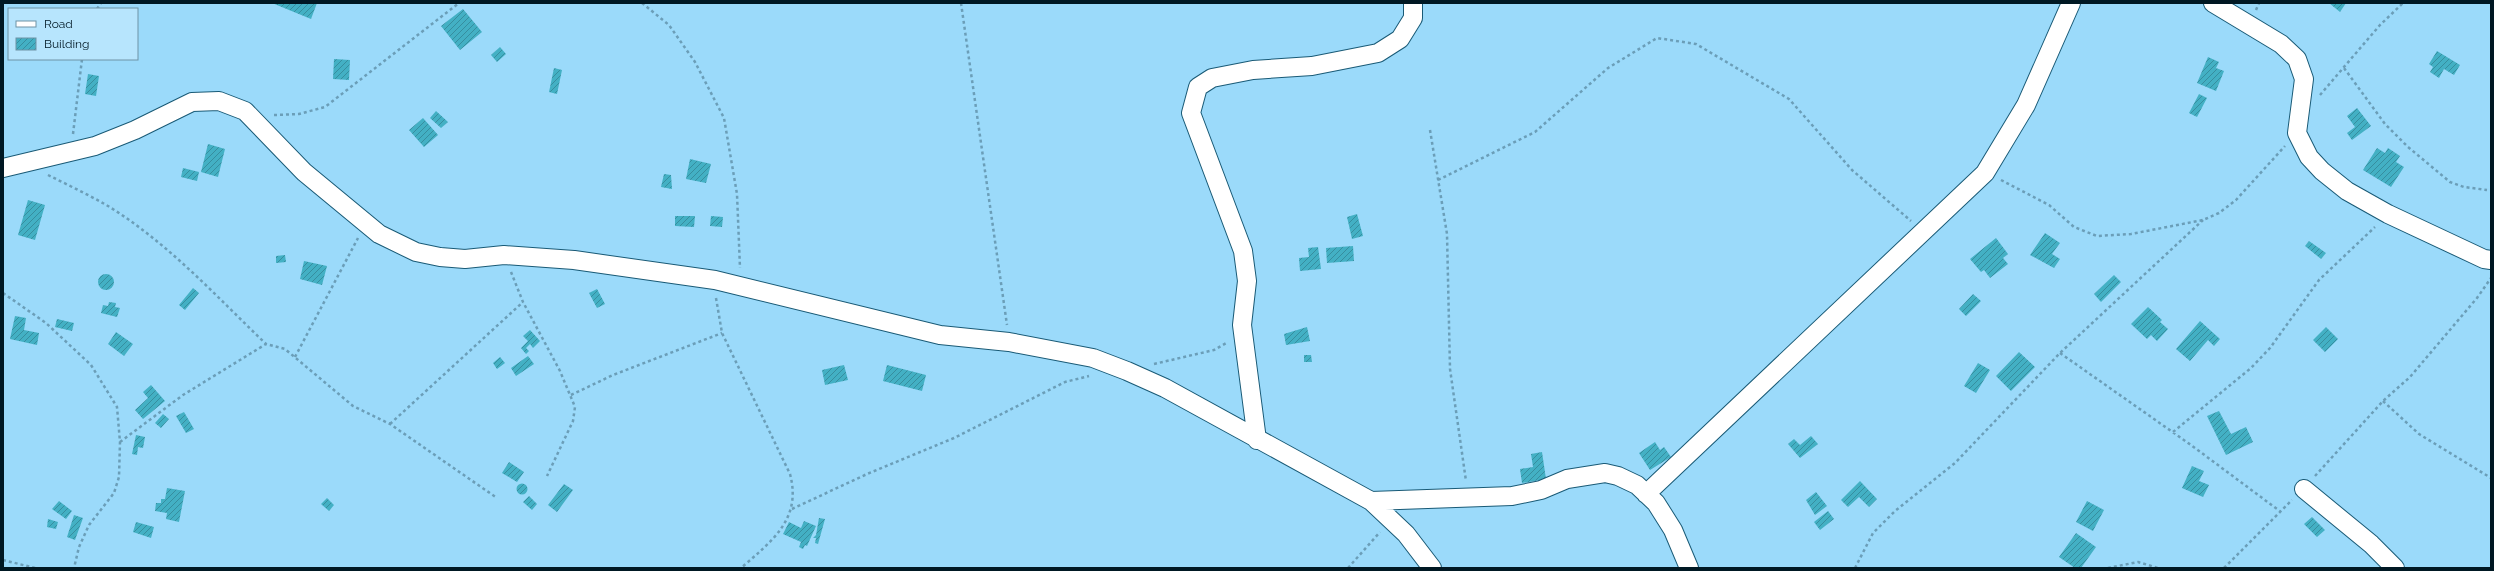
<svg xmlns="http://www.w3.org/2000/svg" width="2494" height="571" font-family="Raleway,sans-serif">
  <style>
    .building { fill: url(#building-hatch) }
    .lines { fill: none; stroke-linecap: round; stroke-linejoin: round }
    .minor-casing { stroke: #195a76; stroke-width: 20 }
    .path { stroke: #6b9eb8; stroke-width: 2.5; stroke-dasharray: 3 3; stroke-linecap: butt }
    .minor { stroke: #fff; stroke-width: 18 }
  </style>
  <defs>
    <pattern id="building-hatch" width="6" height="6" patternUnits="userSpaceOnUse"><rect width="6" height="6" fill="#43b0c4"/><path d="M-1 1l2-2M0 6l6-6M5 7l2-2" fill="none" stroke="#368e9f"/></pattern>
  </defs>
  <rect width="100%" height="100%" fill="#9bdafa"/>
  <path class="building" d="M272,3h45l-6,16z
    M2329,3h17l-6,9z
    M463,9l19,23 -22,18 -19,-24z
    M500,47l6,7 -9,8 -6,-7z
    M2437,51l23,14 -6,10 -10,-6 -5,9 -9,-6 3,-5 -4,-3z
    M2208,57l11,5 -3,6 8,3 -8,20 -19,-8z
    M334,59l16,1 -1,20 -16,-1z
    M554,68l8,2 -5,24 -8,-2z
    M88,74l11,2 -3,20 -11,-2z
    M2199,94l8,4 -10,19 -8,-4z
    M2357,108l14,18 -19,14 -5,-7 8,-6 -8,-11z
    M436,111l12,11 -7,6 -11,-10z
    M423,118l15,17 -14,12 -15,-17z
    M208,144l17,5 -7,28 -17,-5z
    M2377,148l8,5 3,-5 12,8 -4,6 8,5 -13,20 -28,-17z
    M690,159l21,5 -5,19 -20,-4z
    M183,168l16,4 -2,9 -16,-4z
    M664,174l7,1 1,14 -11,-2z
    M28,200l17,5 -10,35 -17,-5z
    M1357,214l6,22 -11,3 -5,-22z
    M675,216h20l-1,11 -19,-1z
    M711,216l12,1 -1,10 -12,-1z
    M2045,233l15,10 -8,11 8,5 -6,9 -24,-13z
    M1996,238l12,16 -5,4 5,6 -18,14 -6,-8 -3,2 -11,-13z
    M2309,241l17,12 -5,6 -16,-13z
    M1353,246l1,15 -27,2 -1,-15z
    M1318,247l3,22 -21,2 -1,-13 10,-1 -1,-9z
    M285,255l1,7 -10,1v-7z
    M304,261l23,5 -5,19 -22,-6z
    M98 282a8 8 0 1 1 16 0a8 8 0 1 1-16 0Z
    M2114,275l7,7 -20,20 -7,-8z
    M193,288l6,5 -14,17 -6,-5z
    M597,289l8,15 -8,4 -8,-15z
    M1973,294l8,7 -15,15 -7,-7z
    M109,302l7,1 -1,4 5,1 -3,9 -16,-4 2,-8 5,1z
    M2148,307l14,13 -2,2 8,7 -11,12 -6,-6 -4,4 -16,-15z
    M15,316l11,2 -2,12 15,3 -2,12 -27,-6z
    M57,319l17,4 -2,8 -17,-4z
    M2200,321l20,18 -6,7 -6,-6 -18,21 -14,-12z
    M1307,327l3,14 -24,4 -2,-11z
    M2326,327l12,12 -13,13 -12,-12z
    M530,330l10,11 -7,7 -3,-4 -4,4 3,3 -3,3 -5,-6 7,-7 -5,-5z
    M116,332l17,12 -9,12 -16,-12z
    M2019,352l16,15 -24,24 -15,-15z
    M1304,355h7l1,7h-8z
    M528,356l6,8 -18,12 -5,-8z
    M500,357l5,6 -8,6 -4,-6z
    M1978,363l12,7 -14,23 -12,-7z
    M844,365l4,15 -23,5 -3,-15z
    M887,365l39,10 -4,16 -39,-10z
    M151,385l14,16 -22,18 -8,-9 13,-12 -5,-6z
    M2219,411l12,23 15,-7 7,15 -27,13 -19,-39z
    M184,412l10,17 -8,4 -10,-17z
    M163,414l6,5 -8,9 -6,-5z
    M136,435l9,2 -2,11 -5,-1 -1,8 -5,-1z
    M1811,436l7,8 -18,14 -12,-14 6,-5 6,6z
    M1655,442l5,8 4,-3 7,10 -21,13 -11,-17z
    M1542,452l4,27 -24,4 -2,-14 13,-2 -2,-13z
    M509,462l15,10 -7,10 -15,-9z
    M2192,466l12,5 -5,10 10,4 -6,12 -21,-9z
    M1860,481l17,18 -8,8 -10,-10 -11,10 -7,-7z
    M516.5 489a5.5 5.5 0 1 1 11 0a5.5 5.5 0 1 1-11 0Z
    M564,484l9,6 -16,22 -9,-7z
    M167,488l18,3 -6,31 -13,-3 1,-6 -12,-2 1,-8h5v-4h4z
    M1816,492l11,14 -12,9 -9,-15z
    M529,496l8,8 -5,6 -9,-8z
    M327,498l7,7 -5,6 -8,-7z
    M59,501l13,10 -6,8 -14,-10z
    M2087,501l17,9 -11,21 -17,-9z
    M1828,511l6,8 -14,11 -6,-8z
    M74,515l9,3 -8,22 -8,-3z
    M2312,517l13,13 -8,7 -13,-13z
    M819,518l6,1 -7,25 -3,-1 1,-5h-3l3,-3z
    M48,519l10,3 -2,7 -9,-2z
    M804,521l12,5 -9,20 -2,-1 -2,4 -4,-2 2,-5 -18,-8 6,-12 12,6z
    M136,522l18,5 -3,11 -18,-6z
    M2076,533l20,14 -15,21h-6l-16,-11z"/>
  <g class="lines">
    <g class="minor-casing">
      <path id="minor" d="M2213,3l68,41 16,15 7,20 -7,54 12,24 13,14 25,20 41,23 96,45 7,1
        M3,168l92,-22 40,-16 57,-28 27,-1 26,10 59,61 75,62 37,18 24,5 25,2 39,-4 70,5 141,20 225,55 69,7 84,16 34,13 38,17 206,113 35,33 26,34
        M1257,440l-15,-115 5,-44 -4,-30 -52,-138 7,-26 14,-9 41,-8 59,-4 66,-13 22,-14 13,-21v-15
        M2304,489l67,55 24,24
        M1646,494l339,-321 41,-68 45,-102
        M1371,501l141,-5 29,-6 26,-11 38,-6 13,3 19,9 19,18 17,27 16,38"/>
    </g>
    <path class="path" d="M642,3l27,22 26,37 29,56 13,76 3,74
      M961,3l46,322
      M97,9l4,-6
      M2256,10l3,-7
      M2344,68l41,56 23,23 42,35 14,5 23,3
      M2320,95l60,-70 23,-22
      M274,115l25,-1 26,-7 134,-104
      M1430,130l17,104 3,135 16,112
      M73,134l9,-75
      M48,175c20,10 41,20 60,31 60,37 108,90 158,138
      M1438,180l97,-48 73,-64 49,-30 39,6 93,55 63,71 59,51
      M2001,180l48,25 25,22 23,9 34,-2 72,-14 16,-7 17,-13 49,-54
      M511,272l12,30 37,69 15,36 -2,14 -26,55
      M3,293l43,30 45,42 26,42 3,35 -1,35 -5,16 -25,32 -10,22 -5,21
      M716,298l6,35 68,141c12,45 -18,67 -49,94
      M2060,353l131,92 90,67
      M295,357l63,-119
      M1154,364l60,-14 14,-8
      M571,395l42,-20 109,-42
      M2383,401l36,33 72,44
      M390,424l133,-122
      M2173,432l78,-64 19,-20 49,-68 56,-53
      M120,442l63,-47 83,-51 19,5 68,57 37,18 107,74
      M2315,476l68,-75 27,-24 67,-79 14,-20
      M792,509l75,-35 87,-36 111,-56 24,-6
      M3,560l32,8
      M1348,568l32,-36
      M1855,568l18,-35 22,-22 60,-48 105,-110 143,-133
      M2108,568l30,-6 20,6
      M2224,568l68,-68"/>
    <use href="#minor" class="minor"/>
  </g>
  <rect width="2494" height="571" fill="none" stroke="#001823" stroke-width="8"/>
  <rect x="8" y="8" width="130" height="52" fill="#b7e5fd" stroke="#6e93a6"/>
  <rect x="16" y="21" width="20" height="6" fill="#ffffff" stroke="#6e93a6"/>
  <text x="44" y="28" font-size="12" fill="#001823">Road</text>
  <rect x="16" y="38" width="20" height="12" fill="url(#building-hatch)" stroke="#6e93a6"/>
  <text x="44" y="48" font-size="12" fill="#001823">Building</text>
</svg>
